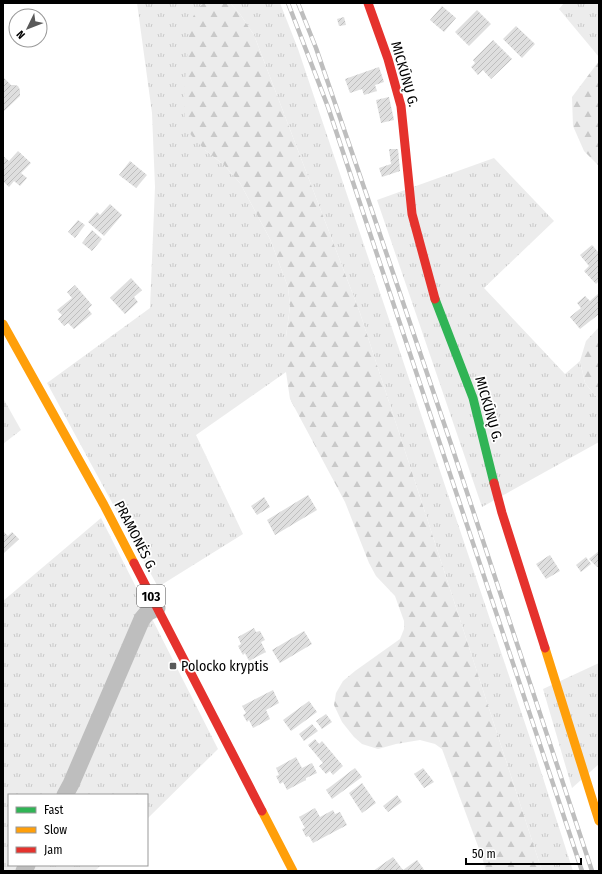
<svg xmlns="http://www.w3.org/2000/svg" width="602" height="874" font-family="'Fira Sans Condensed',sans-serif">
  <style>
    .grass { fill: url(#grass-tufts) }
    .forest { fill: url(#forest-firs) }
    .building { fill: url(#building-hatch) }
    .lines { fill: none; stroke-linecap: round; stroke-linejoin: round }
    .street { stroke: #bebebe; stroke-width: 17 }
    .fast { stroke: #30b455; stroke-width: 9 }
    .slow { stroke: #ff9f0a; stroke-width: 9 }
    .jam { stroke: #e5322d; stroke-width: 9 }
    .rail-casing { stroke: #bebebe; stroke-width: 4.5 }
    .rail { stroke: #fff; stroke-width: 3; stroke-dasharray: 9; stroke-linecap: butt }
    .poi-dot { fill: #595959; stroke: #fff; stroke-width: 1.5 }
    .labels { text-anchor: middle; stroke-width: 3.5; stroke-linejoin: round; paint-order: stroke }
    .shield { fill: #fff; stroke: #4c4c4c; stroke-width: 1 }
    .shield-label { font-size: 13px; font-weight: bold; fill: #000 }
    .street-label { font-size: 14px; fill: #000; stroke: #fff }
    .poi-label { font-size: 14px; fill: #000; stroke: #fff; text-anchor: start }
  </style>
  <defs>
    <pattern id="grass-tufts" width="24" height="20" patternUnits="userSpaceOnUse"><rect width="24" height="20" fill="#ececec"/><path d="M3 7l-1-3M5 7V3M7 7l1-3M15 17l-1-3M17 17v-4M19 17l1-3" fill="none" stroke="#c9c9c9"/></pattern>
    <pattern id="forest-firs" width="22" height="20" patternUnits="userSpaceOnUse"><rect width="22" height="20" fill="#ececec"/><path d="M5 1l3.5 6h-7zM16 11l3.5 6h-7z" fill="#c9c9c9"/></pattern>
    <pattern id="building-hatch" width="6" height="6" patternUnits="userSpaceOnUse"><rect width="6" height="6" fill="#dfdfdf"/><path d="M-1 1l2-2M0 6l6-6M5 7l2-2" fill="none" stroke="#bebebe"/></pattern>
  </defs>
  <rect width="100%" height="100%" fill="#fff"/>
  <path class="grass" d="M137,3h67l-6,6 7,141 19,15 16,18 30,56 18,48 2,19 -4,31v35l-90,63 47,99 -85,53 -111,-204 103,-75 5,-121 -3,-74z
    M230,3h50l18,46 237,704 38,118h-31l-182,-558 -106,-278 -14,-21z
    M564,3h35v54l-40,-48z
    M494,158l60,63 -70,67 81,86 15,-13 5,22 14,17v42l-117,65 -105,-307z
    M3,398l18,32 -18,14z
    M101,518l117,231 -71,70v-24h-138v70h92l-6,6h-92v-270z
    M599,663v101l-27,24 -29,-99z"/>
  <path class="forest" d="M204,3h26l10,11 14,21 106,278 182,558h-56l-4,-14 -40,-108 -7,-5 -15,-4 -24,4 -18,5 -16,-5 -8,-7 -12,-15 -8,-17 2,-12 7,-12 12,-10 45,-32 4,-10v-8l-9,-25 -19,-20 -7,-13 -24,-61 -55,-103 -4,-27v-35l4,-31 -2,-19 -18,-48 -30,-56 -16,-18 -19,-15 -14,-15 -6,-13 -1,-26 6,-74 8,-14z
    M599,61v105l-15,-15 -11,-25 -1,-29z
    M599,327v73l-14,-17 -5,-22 6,-20z"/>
  <path class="building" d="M442,6l14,12 -12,14 -14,-12z
    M477,10l14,14 -22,22 -14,-14z
    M344,17l2,8 -7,1 -2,-7z
    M516,26l19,18 -13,14 -19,-19z
    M493,40l19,19 -21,20 -8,-9 -5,5 -7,-8 4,-4 -2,-3z
    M379,67l5,15 -9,3 2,6 -13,4 -2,-6 -12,4 -5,-14z
    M3,77l8,8h4l3,1 2,4v6l-17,16z
    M389,97l5,23 -13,3 -5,-23z
    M389,149h9l2,22 -18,6 -3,-9 12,-4z
    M18,151l13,12 -10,10 6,5 -7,8 -6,-5 -5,6 -6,-6v-25l6,5z
    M130,161l17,14 -11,13 -17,-13z
    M110,204l12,11 -18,21 -16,-14 9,-10 3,3z
    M78,220l7,5 -10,13 -7,-6z
    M92,230l10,9 -10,12 -10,-8z
    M592,245l7,8v28l-3,3 -12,-13 5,-5 -9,-11z
    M131,278l11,12 -8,7 4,5 -13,12 -15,-16z
    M75,285l17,20 -4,4 4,5 -18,15 -6,-6 -4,3 -6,-7 4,-4 -5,-5 15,-12 -5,-6z
    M599,293v21l-19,15 -10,-12 11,-9 -4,-5 8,-7 5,5z
    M308,495l9,15 -42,25 -8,-15z
    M264,497l6,10 -13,8 -6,-9z
    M3,531l5,5 4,-4 7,7 -16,15z
    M599,551v15l-2,1 -8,-8z
    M550,555l10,16 -14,8 -10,-15z
    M586,557l5,7 -10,8 -5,-7z
    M254,628l2,4 4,-1 5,9 -4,2 5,10 -17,9 -4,-8 -2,2 -5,-9 3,-2 -3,-7z
    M304,631l8,13 -32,19 -8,-13z
    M273,690l6,13 -13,7 4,9 -17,9 -4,-8 -2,2 -4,-7 3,-2 -4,-7z
    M309,701l8,11 -26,19 -8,-11z
    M326,714l6,8 -10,7 -6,-8z
    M312,724l6,7 -14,10 -5,-7z
    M315,739l4,5 3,-3 21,25 -10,9 -3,-4 -4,3 -7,-8 4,-3 -15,-18z
    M296,757l6,11 10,-5 5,10 -11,5v2l-19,10 -4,-8 -3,2 -4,-8 3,-1 -3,-7z
    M355,768l7,9 -30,22 -6,-9z
    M423,768l11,14 -10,6 -10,-14z
    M362,783l14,20 -14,10 -13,-20z
    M397,795l5,7 -14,10 -5,-6z
    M315,808l5,9 13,-7 2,4 5,-2 7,13 -34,18 -4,-7 -3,1 -4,-8 3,-1 -6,-11z
    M393,857l10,13 14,-10 8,11h-52z"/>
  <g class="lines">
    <path class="street" d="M65,795l6,-11 71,-165 5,-6 10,-5
      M24,871l3,-6"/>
    <path class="fast" d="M435,299l38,99 21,85"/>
    <path class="slow" d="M3,324l101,181 30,58
      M545,648l54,173
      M262,811l31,60"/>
    <path class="jam" d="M368,3l20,56 13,47 11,108 23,85
      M494,483l8,30 43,135
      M134,563l128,248"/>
    <g class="rail-casing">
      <path id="rail" d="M288,3l40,104 254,764
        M298,3l18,45 52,151 84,248 140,424"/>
    </g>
    <use href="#rail" class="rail"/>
  </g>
  <rect class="poi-dot" x="169" y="662" width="8" height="8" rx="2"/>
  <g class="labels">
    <rect class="shield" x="137" y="585" width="28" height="22" rx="3"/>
    <g class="shield-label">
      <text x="151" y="601">103</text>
    </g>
    <g class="street-label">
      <text transform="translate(405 74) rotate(74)" y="5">MICKŪNŲ G.</text>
      <text transform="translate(489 409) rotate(74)" y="5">MICKŪNŲ G.</text>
      <text transform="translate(136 536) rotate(63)" y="5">PRAMONĖS G.</text>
    </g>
    <g class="poi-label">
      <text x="181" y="671">Polocko kryptis</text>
    </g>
  </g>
  <rect width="602" height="874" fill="none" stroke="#000000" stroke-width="8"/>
  <rect x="8" y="794" width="140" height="72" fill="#ffffff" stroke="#999999"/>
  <rect x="16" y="807" width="20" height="6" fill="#30b455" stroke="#999999"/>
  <text x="44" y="814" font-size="12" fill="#000000">Fast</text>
  <rect x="16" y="827" width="20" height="6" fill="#ff9f0a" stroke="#999999"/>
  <text x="44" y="834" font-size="12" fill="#000000">Slow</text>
  <rect x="16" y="847" width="20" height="6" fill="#e5322d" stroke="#999999"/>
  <text x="44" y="854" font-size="12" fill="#000000">Jam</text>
  <g transform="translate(28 28) rotate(227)"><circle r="19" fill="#ffffff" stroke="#999999"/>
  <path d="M0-3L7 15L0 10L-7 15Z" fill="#595959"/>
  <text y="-6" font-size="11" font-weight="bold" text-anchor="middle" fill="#000000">N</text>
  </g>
  <path d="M466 858v6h115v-6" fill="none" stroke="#000000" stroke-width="2"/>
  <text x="472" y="858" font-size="12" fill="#000000" stroke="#ffffff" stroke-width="3" paint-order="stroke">50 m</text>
</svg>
